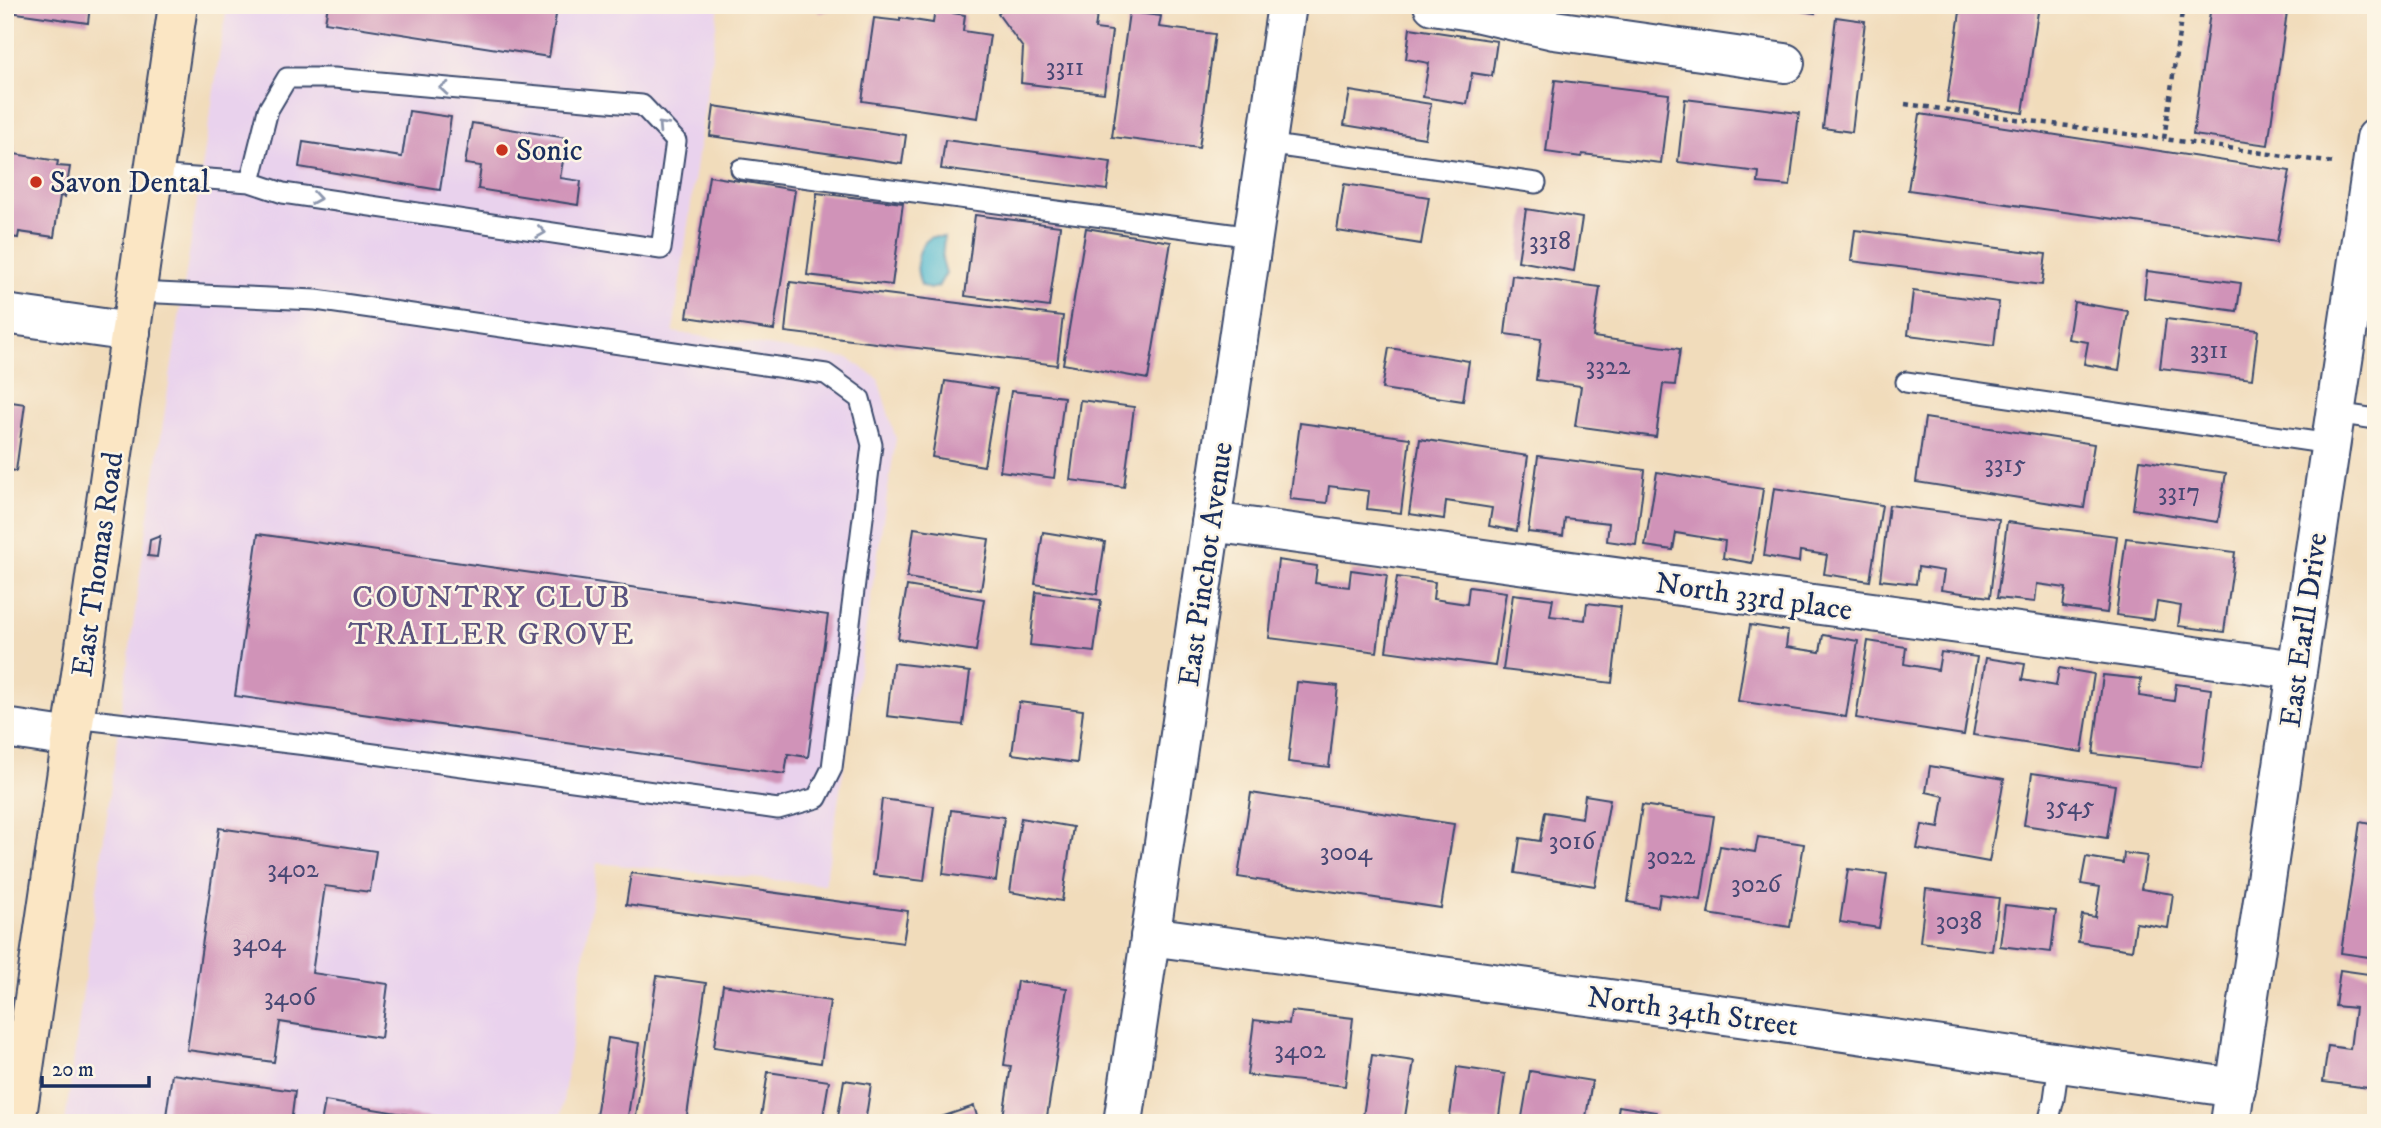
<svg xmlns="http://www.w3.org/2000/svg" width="2381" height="1128" font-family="'IM FELL DW Pica',serif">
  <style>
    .built { fill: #e9d2ed }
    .water { fill: #52bad0; stroke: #367497; stroke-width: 2 }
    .building { fill: #d093b8 }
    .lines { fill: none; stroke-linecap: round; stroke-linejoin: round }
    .service-casing { stroke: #3b496c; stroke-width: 23 }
    .minor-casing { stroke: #3b496c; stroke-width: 42 }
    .secondary-casing { stroke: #3b496c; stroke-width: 42 }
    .path { stroke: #3b496c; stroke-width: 4.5; stroke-dasharray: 5 5; stroke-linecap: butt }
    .service { stroke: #fff; stroke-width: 19 }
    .minor { stroke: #fff; stroke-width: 38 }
    .secondary { stroke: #fbe6c4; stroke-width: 38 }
    .oneway { stroke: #8d97ae }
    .poi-dot { fill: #c8321e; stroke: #fcf5e5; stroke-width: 2.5 }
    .labels { text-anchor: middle; stroke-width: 5; stroke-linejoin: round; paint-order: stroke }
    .number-label { font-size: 26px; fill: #484874 }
    .poi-label { font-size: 30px; fill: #1b2f5e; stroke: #fcf5e5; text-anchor: start }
    .street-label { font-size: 30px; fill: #1b2f5e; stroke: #fcf5e5 }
    .neighbourhood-label { font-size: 32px; letter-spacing: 2px; fill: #5a527e; stroke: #fcf5e5 }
  </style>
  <rect width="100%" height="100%" fill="#fcf5e5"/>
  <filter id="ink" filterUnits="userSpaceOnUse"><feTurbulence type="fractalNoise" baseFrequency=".0143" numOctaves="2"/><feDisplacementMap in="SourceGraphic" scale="14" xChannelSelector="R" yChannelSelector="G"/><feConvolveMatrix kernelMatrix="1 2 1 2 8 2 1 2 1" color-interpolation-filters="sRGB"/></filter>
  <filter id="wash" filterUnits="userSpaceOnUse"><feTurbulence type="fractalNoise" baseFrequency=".00686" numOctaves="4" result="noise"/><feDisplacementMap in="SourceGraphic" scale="28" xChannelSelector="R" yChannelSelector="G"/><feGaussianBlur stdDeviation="1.57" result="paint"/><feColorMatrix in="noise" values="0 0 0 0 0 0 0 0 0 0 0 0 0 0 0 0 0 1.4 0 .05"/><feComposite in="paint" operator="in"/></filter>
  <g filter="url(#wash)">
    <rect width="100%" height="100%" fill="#f1dcbb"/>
    <path class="built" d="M227,5h492l-46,327 175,26 30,21 18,60 -71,446 -228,-22 -37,260h-495l76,-556z"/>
    <path class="water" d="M931,237h13l-2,23 4,13 -8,14 -9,2 -8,-4c-6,-16 -6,-37 10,-48z"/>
    <g id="blocks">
      <path class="building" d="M10,5h80l-2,18 -79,-11z
        M328,5h207l22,4 -8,48 -224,-35z
        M817,5h27v1l-25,7z
        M1008,5l90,2 -3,22 17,2 -8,62 -83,-10 2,-35 -25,-34z
        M1762,5h54l-1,8z
        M1961,5h78l-16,108 -76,-11z
        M2211,5h77l-20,140 -75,-10z
        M935,10l30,5 -2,16 27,4 -12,83 -116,-17 12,-83 26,3v-3l33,5z
        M1129,12l32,4 -2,11 56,7 -16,114 -87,-11z
        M1836,17l29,4 -13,111 -29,-4z
        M1410,28l87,13 -5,35 -20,-3 -5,31 -44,-7 6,-34 -23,-4z
        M1555,80l114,14 -8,69 -79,-9 -1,3 -35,-5z
        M1350,91l81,13 -6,34 -81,-13z
        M1685,99l114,14 -9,73 -32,-3 1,-11 -81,-10z
        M714,106l192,29 -4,29 -192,-28z
        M409,111l42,6 -11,73 -141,-23 4,-25 99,15z
        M1920,114l370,57 -13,71 -369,-52z
        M472,123l95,15 -7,40 21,3 -3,24 -100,-16 3,-23 -16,-2z
        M945,140l166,22 -4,28 -166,-21z
        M5,144l10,2 -1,8 44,7 -1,5 13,1 -5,30 -5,-1 -6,41 -35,-5 -1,6 -13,-2z
        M709,176l86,14 -21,140 -87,-13z
        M1344,184l85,13 -8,47 -84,-13z
        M817,193l86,10 -11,82 -85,-10z
        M1526,209l56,9 -8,53 -56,-10z
        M975,215l85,11 -11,81 -84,-11z
        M1086,228l85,14 -23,137 -85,-15z
        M1855,230l191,24 -4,31 -191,-24z
        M2147,271l94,12 -4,28 -93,-13z
        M1512,275l88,12 -7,50 87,12 -5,36 -12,-1 -7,53 -81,-11 6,-40 -45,-6 5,-41 -36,-5z
        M790,282l273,34 -6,49 -272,-33z
        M1913,291l86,11 -5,44 -86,-11z
        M2074,302l54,9 -9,59 -35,-6 4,-22 -20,-3z
        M2166,319l92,11 -6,49 -92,-11z
        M1389,348l80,13 -6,40 -81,-12z
        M945,381l52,8 -13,77 -52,-9z
        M1011,391l53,6 -10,81 -54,-7z
        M1080,400l54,7 -10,80 -54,-7z
        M5,401l20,3 -9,67 -11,-2z
        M1925,418l169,26 -10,64 -168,-26z
        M1300,423l110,15 -9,75 -34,-4 2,-18 -40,-5 -2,17 -37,-4z
        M1420,439l108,17 -11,75 -28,-5 3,-18 -46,-7 -2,18 -35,-5z
        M1538,456l107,14 -9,75 -29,-4 2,-18 -44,-5 -2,18 -35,-4z
        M2140,460l86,13 -8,49 -85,-13z
        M1657,472l106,17 -11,74 -29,-5 2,-17 -49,-8 -3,17 -28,-4z
        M1774,488l108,17 -12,76 -46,-7 3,-19 -27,-4 -1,11 -35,-6z
        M1889,505l110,14 -9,78 -49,-7 3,-19 -26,-4 -2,17 -36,-4z
        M2007,522l110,14 -10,77 -44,-6 3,-19 -29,-4 -2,18 -38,-4z
        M914,528l75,11 -8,51 -74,-12z
        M1043,532l62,10 -8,52 -62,-10z
        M258,534l570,81 -20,142 -20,-3 -3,20 -550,-78z
        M160,536l-3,21 -9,-1 2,-16z
        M2126,538l109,14 -11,80 -46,-6 3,-20 -24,-4 -3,18 -38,-5z
        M1278,560l39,6 -2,17 34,4 2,-17 36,5 -10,77 -108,-14z
        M1397,577l38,5 -2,17 34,5 2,-17 37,5 -11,74 -109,-15z
        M907,586l77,13 -8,52 -78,-12z
        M1036,592l65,8 -7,52 -64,-7z
        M1513,594l40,5 -3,17 35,4 2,-17 34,4 -9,76 -109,-13z
        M1750,625l38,6 -2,16 34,5 3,-17 35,6 -12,76 -108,-16z
        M1868,641l38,6 -2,17 34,6 3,-18 36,5 -13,78 -108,-17z
        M1986,658l39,6 -3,16 34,6 3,-18 35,6 -12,78 -109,-17z
        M893,663l77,9 -7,53 -76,-9z
        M2103,675l38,4 -2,17 35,5 2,-17 35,5 -9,78 -109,-13z
        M1297,682l41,4 -9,81 -41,-5z
        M1019,702l64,8 -6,53 -65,-9z
        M1930,766l74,13 -15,83 -72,-13 5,-24 17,3 5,-32 -18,-4z
        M2032,773l83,12 -8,53 -83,-13z
        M1251,793l203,31 -13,84 -203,-31z
        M1585,795l25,4 -15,87 -80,-13 5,-35 20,3 5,-29 37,6z
        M882,799l52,7 -10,75 -51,-6z
        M1642,805l72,11 -13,84 -41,-6 -2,13 -30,-5z
        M951,810l53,7 -8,64 -53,-7z
        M1021,818l52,9 -11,74 -52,-9z
        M2360,822l16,3v133l-35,-5z
        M219,828l157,23 -6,41 -45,-6 -13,87 76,11 -7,54 -101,-16 -6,40 -87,-12z
        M1758,837l46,7 -14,83 -82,-13 12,-68 35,6z
        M2124,853l23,3 -6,33 32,5 -5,34 -32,-5 -4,27 -54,-8 4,-27 13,2 5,-30 -19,-3 5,-27 37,6z
        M1848,869l39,5 -8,54 -39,-6z
        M631,873l277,38 -5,32 -277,-38z
        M1926,889l73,9 -7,53 -72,-9z
        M2005,905l51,6 -5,41 -51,-6z
        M2340,970l36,5v114l-53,-7 5,-36 22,3 5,-41 -20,-2z
        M657,976l49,7 -20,140h-51z
        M1017,981l50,7 -21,135h-44l9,-57 -7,-1z
        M723,985l107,16 -9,62 -107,-16z
        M1291,1011l62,7 -8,68 -98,-11 7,-55 35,4z
        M608,1038l31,5 -12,80h-32z
        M1372,1055l42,6 -10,62h-42z
        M1457,1067l48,7 -7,49h-49z
        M1530,1071l62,10 -7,42h-64z
        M768,1072l61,9 -7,42h-62z
        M172,1074l123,17 -4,32h-126z
        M844,1080l27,4 -6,39h-28z
        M325,1101l109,18v4h-113z
        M974,1106l5,17h-53v-1z
        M1619,1106l37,6 -2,11h-38z"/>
    </g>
  </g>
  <g filter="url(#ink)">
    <use href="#blocks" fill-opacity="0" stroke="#3b496c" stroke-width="2"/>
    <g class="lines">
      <g class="service-casing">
        <path id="service" d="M1266,144l270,39
          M741,169l512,68
          M153,175l97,7 33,11 378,56 15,-108 -34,-36 -308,-27h-47l-19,32 -18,72
          M1906,382l424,62
          M2335,413l41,6
          M75,718l248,29 455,62 39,-11 15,-30 40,-323 -12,-46 -34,-25 -510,-74 -180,-8
          M2048,1123l6,-24 5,-36"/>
      </g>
      <g class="minor-casing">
        <path id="minor" d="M1433,5l38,6 83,19 231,33
          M5,314l126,18
          M1211,522l1086,148
          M5,728l67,10
          M1150,936l554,76 532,76
          M1123,1123l164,-1118
          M2230,1123l146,-985"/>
      </g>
      <g class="secondary-casing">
        <path id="secondary" d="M16,1123l162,-1118"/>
      </g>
      <path class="path" d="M2183,5l-19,134 170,24
        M1905,104l259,35"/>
      <use href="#service" class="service"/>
      <use href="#minor" class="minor"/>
      <use href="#secondary" class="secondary"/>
    </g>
    <defs><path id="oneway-chevron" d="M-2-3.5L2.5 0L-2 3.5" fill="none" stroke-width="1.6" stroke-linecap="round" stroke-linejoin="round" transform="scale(1.75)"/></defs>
    <g class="oneway">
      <use href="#oneway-chevron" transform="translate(444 88) rotate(-175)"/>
      <use href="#oneway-chevron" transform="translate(662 126) rotate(-133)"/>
      <use href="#oneway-chevron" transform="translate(316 198) rotate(9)"/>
      <use href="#oneway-chevron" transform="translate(541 232) rotate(8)"/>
    </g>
  </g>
  <g class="poi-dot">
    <circle cx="502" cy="150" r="7"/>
    <circle cx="36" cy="182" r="7"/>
  </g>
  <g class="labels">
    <g class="number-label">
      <text x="1065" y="75">3311</text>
      <text x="1550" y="249">3318</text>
      <text x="2209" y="358">3311</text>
      <text x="1608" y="374">3322</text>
      <text x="2005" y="472">3315</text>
      <text x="2179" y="500">3317</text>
      <text x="2070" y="814">3545</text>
      <text x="1572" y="849">3016</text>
      <text x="1346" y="860">3004</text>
      <text x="1671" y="864">3022</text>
      <text x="293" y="877">3402</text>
      <text x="1756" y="892">3026</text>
      <text x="1959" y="929">3038</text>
      <text x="259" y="951">3404</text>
      <text x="290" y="1005">3406</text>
      <text x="1300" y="1058">3402</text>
    </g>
    <g class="poi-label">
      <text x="516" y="160">Sonic</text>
      <text x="50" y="192">Savon Dental</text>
    </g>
    <g class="street-label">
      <text transform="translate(97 564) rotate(-82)" y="10">East Thomas Road</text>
      <text transform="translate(1205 564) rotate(-82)" y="10">East Pinchot Avenue</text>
      <text transform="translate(1754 596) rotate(8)" y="10">North 33rd place</text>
      <text transform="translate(2303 630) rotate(-82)" y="10">East Earll Drive</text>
      <text transform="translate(1693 1011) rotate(8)" y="10">North 34th Street</text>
    </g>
    <g class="neighbourhood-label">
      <text x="492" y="607">COUNTRY CLUB<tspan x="492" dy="37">TRAILER GROVE</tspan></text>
    </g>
  </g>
  <rect width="2381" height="1128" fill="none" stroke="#fcf5e5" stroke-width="28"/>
  <path d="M42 1076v10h107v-10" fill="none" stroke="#1b2f5e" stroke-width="3.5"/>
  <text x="52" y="1076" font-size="21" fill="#1b2f5e" stroke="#fcf5e5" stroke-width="5" paint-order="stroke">20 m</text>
</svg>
